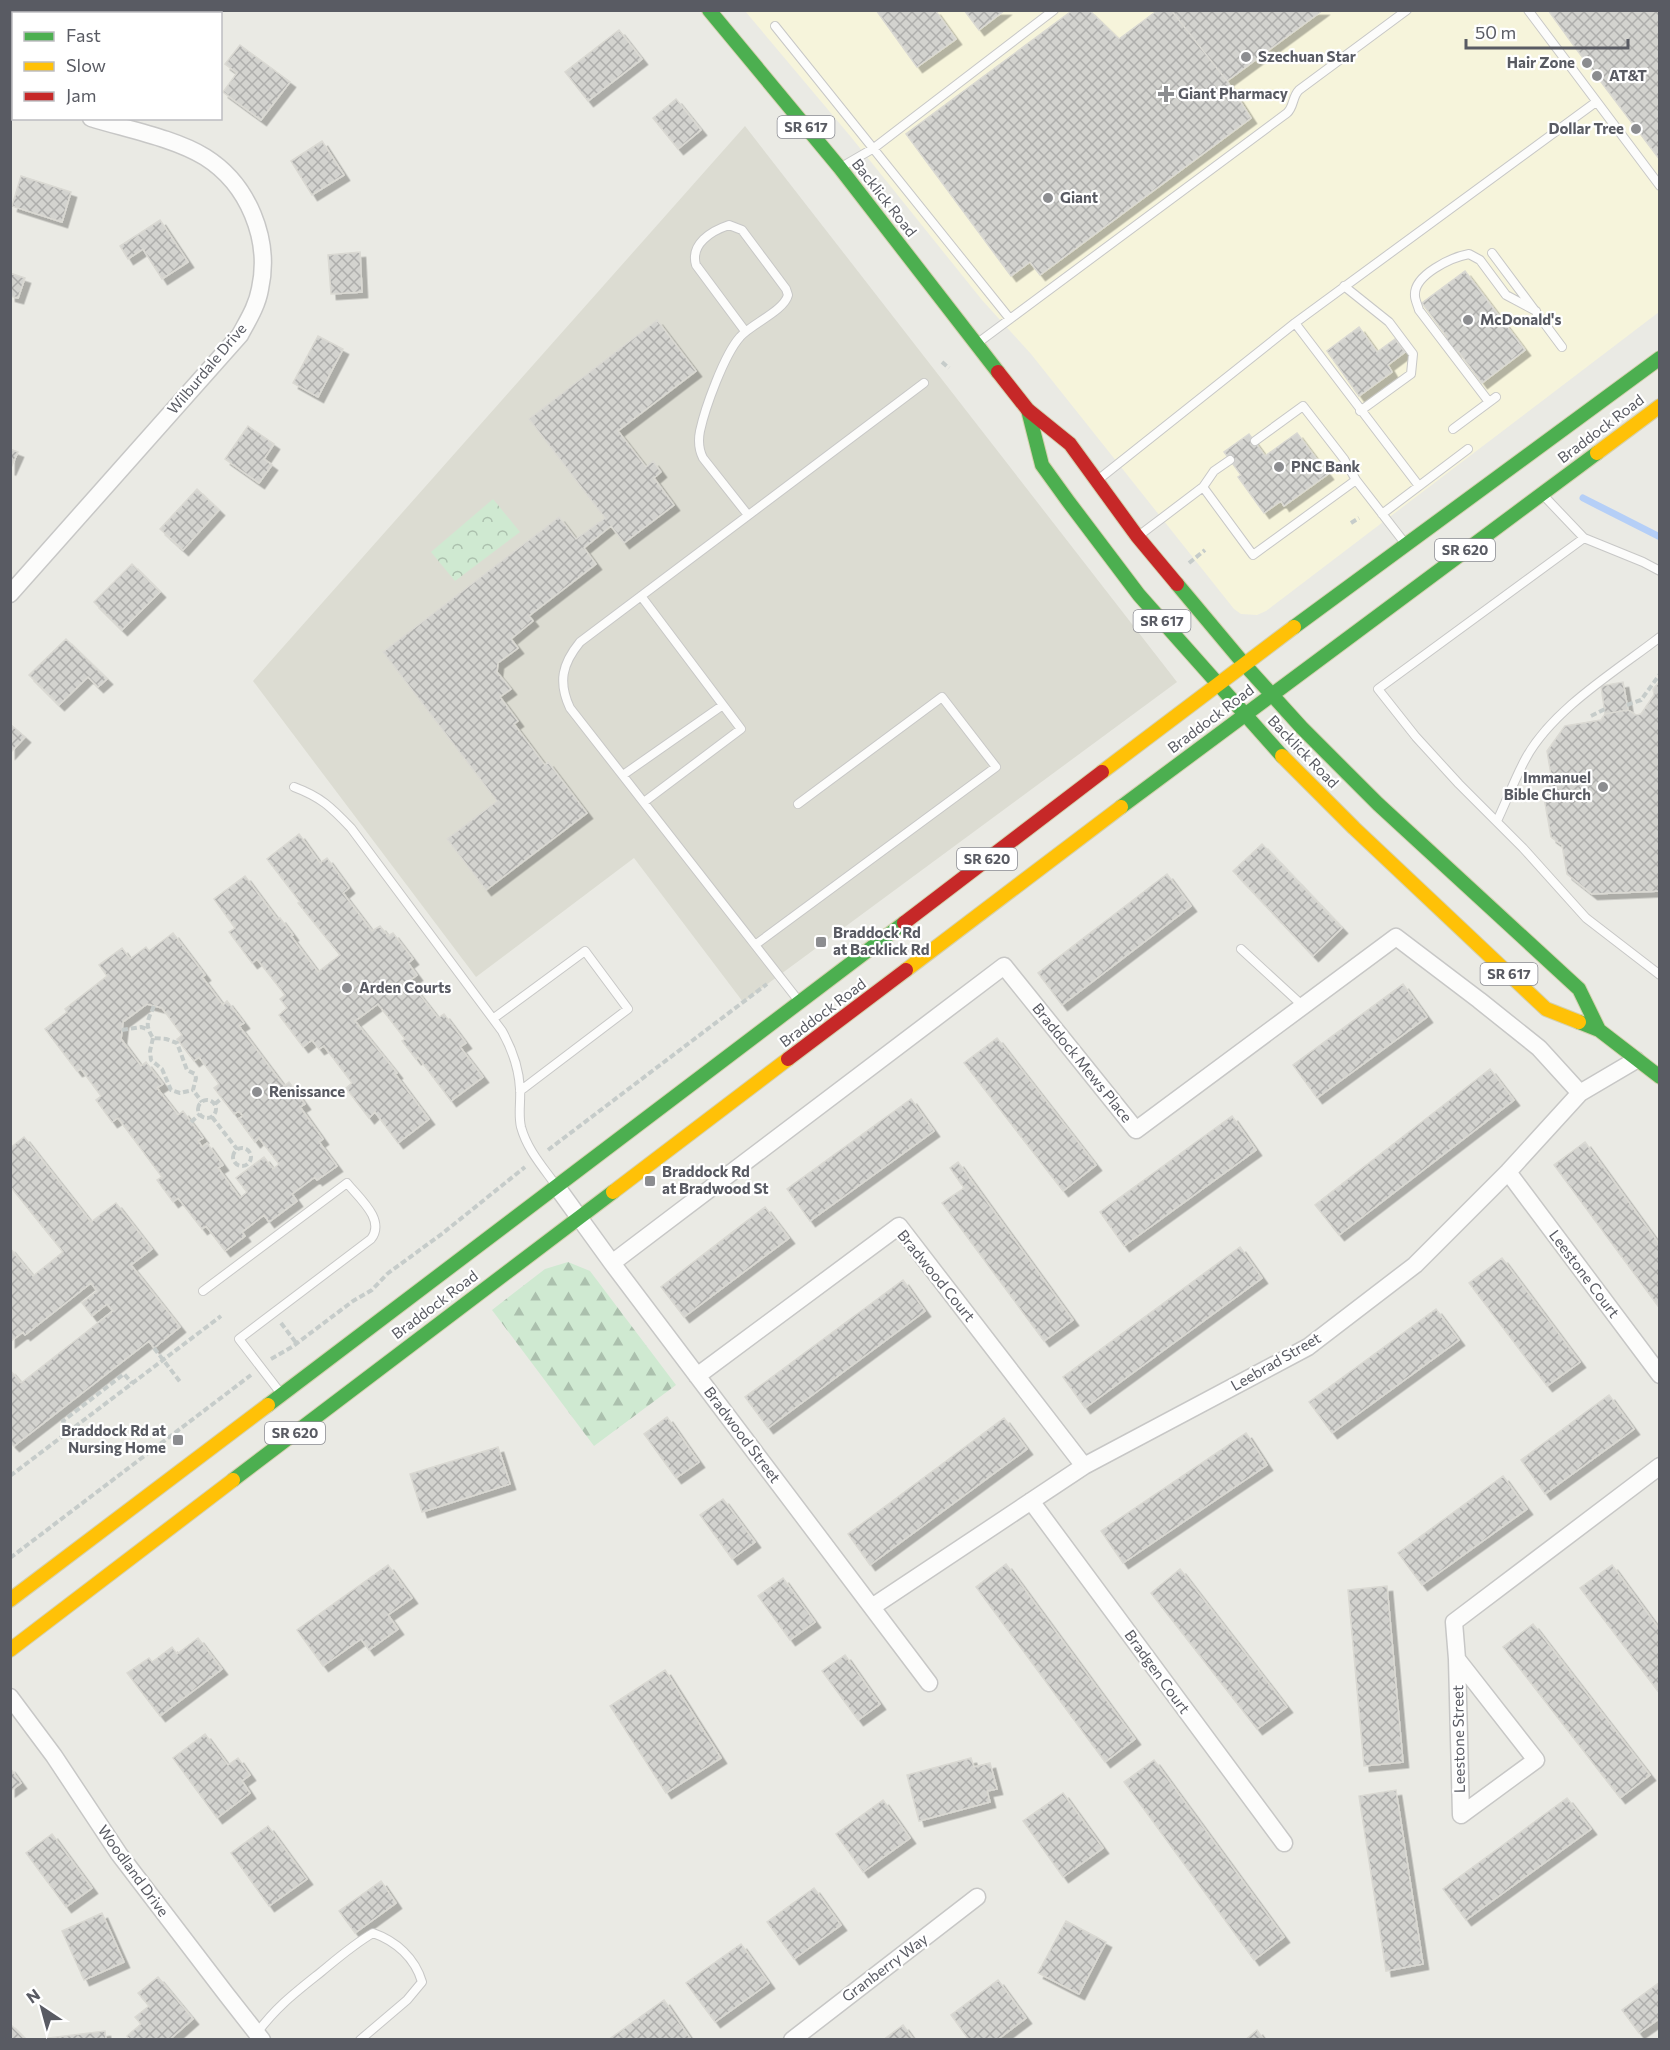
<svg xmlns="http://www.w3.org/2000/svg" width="1670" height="2050" font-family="Commissioner,sans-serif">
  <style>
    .commercial { fill: #f6f4db }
    .education { fill: #dcdcd2 }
    .forest { fill: url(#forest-firs) }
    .park { fill: url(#park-crowns) }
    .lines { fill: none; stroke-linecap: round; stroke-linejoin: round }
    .stream { stroke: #b5cff7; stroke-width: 7 }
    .building { fill: url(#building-cross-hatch); stroke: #dad9d3; stroke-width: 1.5; fill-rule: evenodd; filter: url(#shadow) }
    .lane-casing { stroke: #c7c7c6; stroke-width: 10 }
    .street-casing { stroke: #c7c7c6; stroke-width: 19 }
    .fast-casing { stroke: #d5d1af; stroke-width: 16 }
    .slow-casing { stroke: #d5d1af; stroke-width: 16 }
    .jam-casing { stroke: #d5d1af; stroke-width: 16 }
    .path { stroke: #c6ccca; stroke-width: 4; stroke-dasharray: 6 3; stroke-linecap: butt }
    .lane { stroke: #fcfcfb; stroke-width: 8 }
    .street { stroke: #fcfcfb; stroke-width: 16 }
    .fast { stroke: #4caf50; stroke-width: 14 }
    .slow { stroke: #ffc107; stroke-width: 14 }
    .jam { stroke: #c62828; stroke-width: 14 }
    .poi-dot { fill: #8c8d90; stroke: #fff; stroke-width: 2 }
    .labels { text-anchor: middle; stroke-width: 4.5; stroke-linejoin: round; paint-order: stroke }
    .shield { fill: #fff; stroke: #8b8c92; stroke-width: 1.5 }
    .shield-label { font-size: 14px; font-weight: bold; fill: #595b63 }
    .poi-label { font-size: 15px; font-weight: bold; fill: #595b63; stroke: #fff; text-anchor: start }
    .street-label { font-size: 15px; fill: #595b63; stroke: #fff }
  </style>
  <defs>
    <pattern id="forest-firs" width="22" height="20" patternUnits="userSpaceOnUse" patternTransform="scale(1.5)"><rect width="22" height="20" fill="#cfe9d1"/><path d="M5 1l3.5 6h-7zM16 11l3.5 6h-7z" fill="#abc0ad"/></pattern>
    <pattern id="park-crowns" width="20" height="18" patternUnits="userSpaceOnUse" patternTransform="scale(1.5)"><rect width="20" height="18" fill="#cfe9d1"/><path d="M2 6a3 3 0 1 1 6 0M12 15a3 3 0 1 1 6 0" fill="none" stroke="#abc0ad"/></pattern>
    <pattern id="building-cross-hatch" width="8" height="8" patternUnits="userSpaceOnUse" patternTransform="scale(1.5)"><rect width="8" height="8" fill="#d3d3cf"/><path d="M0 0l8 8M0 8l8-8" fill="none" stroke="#aeaeac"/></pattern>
    <filter id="shadow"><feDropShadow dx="5.5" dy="5.5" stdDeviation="0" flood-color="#0004"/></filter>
  </defs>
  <rect width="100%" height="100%" fill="#eaeae4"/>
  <path class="commercial" d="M745,11h914v301l-393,299 -9,4 -16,-1 -7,-5 -203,-255 -49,-54 -131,-163z"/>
  <path class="education" d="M745,126l432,556 -434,320 -109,-144 -158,119 -223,-296z"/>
  <path class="forest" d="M568,1262l22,9 86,114 -82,61 -102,-136 53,-41z"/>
  <path class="park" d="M493,499l27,33 -65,49 -24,-29z"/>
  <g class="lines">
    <path class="stream" d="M1583,498l77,39"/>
  </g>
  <path class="building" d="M876,10h59l21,29 -39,28z
    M964,10h41l-26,20z
    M1073,10h16l30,29 39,-29h13l56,71 24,37 -211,157 -10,-13 -19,14 -105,-142z
    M1171,10h152l-96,71z
    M1548,10h112v150l-83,-110z
    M619,30l23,29 -54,42 -23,-29z
    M240,45l50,37 -29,38 -38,-28 14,-19 -12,-9z
    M676,99l25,31 -23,19 -25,-31z
    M322,141l22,34 -32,20 -21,-34z
    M21,176l50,16 -9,30 -50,-16z
    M160,220l28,42 -26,17 -19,-30 -15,10 -8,-13z
    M360,252l2,40 -31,2 -3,-39z
    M1465,271l60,79 -43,33 -24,-32 -2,1 -11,-14 2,-1 -25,-34z
    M10,273l15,5 -7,20 -8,-2z
    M657,320l39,51 -78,60 28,36 7,-6 8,11 -7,6 20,27 -50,38 -13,-17 -27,22 12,16 -67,52 4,5 -22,18 7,9 -20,15 -1,9 14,17 -11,8 18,24 -4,3 31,41 3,-3 39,51 -101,77 -39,-51 50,-38 -114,-149 176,-135 17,22 29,-21 -76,-99z
    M1359,327l18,25 18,-13 10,13 -17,13 4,7 -33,24 -32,-45z
    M318,336l25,13 -25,48 -25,-14z
    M248,426l26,18 -10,15 8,6 -13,18 -34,-24z
    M1297,433l31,41 -44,32 -3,-5 -17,12 -26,-36 3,-2 -17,-23 25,-18 16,22z
    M10,449l8,3 -8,18z
    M197,489l22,21 -36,40 -23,-21z
    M132,564l28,28 -38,38 -28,-28z
    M66,639l41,40 -9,8 -10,-10 -29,28 -30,-30z
    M1660,681v210l-68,3 -25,-20 -5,-29 -11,-8 -8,-45 9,-11 -5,-30 18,-25 36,-6 4,-6 23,-4 8,5 5,-1 13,-19 -1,-6z
    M1623,682l5,28 -23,4 -4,-28z
    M10,724l15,13 -15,16z
    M299,834l21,29 7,-5 22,30 -6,5 29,38 8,-5 8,10 5,-3 20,26 -5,4 9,12 -8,6 29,37 6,-4 22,29 -6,4 23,30 -32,24 -33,-44 -2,2 -14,-18 3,-2 -27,-35 -23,17 42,52 -2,1 34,45 -31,24 -23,-31 -6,6 -23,-30 6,-5 -28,-37 -5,3 -7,-9 -9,7 -24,-32 8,-7 -7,-9 5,-4 -28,-36 -5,4 -23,-31 6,-4 -21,-29 31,-23 33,44 2,-2 13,17 -2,1 27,36 22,-17 -42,-52 2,-1 -33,-43z
    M1262,844l80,84 -29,28 -80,-85z
    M1167,874l24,32 -129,99 -24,-32z
    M173,933l32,42 -3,2 21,28 4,-4 17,22 -5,3 45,60 5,-4 16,22 -5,3 23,32 -4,3 18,24 -20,14 -2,-3 -23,17 5,7 -28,21 -5,-7 -22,17 3,4 -20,15 -19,-25 -4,3 -24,-31 -5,4 -16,-22 5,-3 -44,-59 -6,4 -16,-22 5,-4 -20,-27 -4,2 -32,-42 22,-17 -2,-3 42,-33 -8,-11 23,-17 8,11 16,-12 3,4zM147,1004l15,4 20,27 -5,4 17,22 5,-4 20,27 -5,4 20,26 5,-3 4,5 -5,3 17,23 4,-4 20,26 -6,5 -9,-12 -28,21 11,14 -7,6 -22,-30 5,-3 -16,-22 -5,4 -4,-6 5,-3 -12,-16 -8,-11 -5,4 -21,-27 6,-4 -17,-22 -5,4 -20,-27 2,-17z
    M1403,984l24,33 -110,81 -24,-33z
    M997,1038l99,127 -33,26 -99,-128z
    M1490,1069l24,31 -175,135 -24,-30z
    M911,1099l23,32 -124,90 -23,-32z
    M1232,1116l24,34 -132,96 -24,-34z
    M24,1137l67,85 25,-19 36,46 -21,16 49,62 -26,21 -5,-7 -135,105 -4,-4v-72l11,13 92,-72 -6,-7 -15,12 -10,-13 15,-12 -6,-8 -66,52 -2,-3 -13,10v-94l23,28 30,-24 -53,-66v-38z
    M1585,1142l75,103v60l-2,1 -104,-141z
    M958,1162l115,158 -29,21 -102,-138 22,-15 -14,-20z
    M765,1207l24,31 -105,79 -23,-30z
    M1240,1247l22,31 -177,130 -22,-31z
    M1502,1258l78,104 -33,24 -78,-103z
    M903,1280l22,31 -157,117 -23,-31z
    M1436,1309l23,31 -127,93 -23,-31z
    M1609,1395l25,34 -89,65 -24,-34z
    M667,1417l32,45 -23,16 -32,-44z
    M1004,1418l23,31 -157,116 -22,-31z
    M1246,1433l21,32 -144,98 -22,-32z
    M498,1447l12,37 -88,28 -12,-38z
    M1503,1476l24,33 -105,76 -24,-32z
    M723,1499l32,43 -23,17 -32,-44z
    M1006,1564l129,175 -30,23 -129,-175z
    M388,1565l24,33 -24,17 10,14 -29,21 -8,-11 -38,27 -26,-36z
    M1612,1565l48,65v64l-80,-106z
    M1180,1569l107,138 -30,22 -106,-136z
    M783,1578l32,44 -25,18 -32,-44z
    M1387,1586l16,176 -39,4 -16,-176z
    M1533,1624l117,151 -30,23 -117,-151z
    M198,1638l24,31 -62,47 -33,-43 22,-15 3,4 20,-15 5,7z
    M845,1655l35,49 -22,16 -36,-49z
    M665,1670l56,88 -55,35 -56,-87z
    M205,1734l23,31 10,-7 12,17 -8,6 8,12 -33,25 -44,-60z
    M971,1758l3,9 16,-4 7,26 -10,2 3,11 -71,19 -12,-46z
    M1154,1760l130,177 -30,23 -130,-178z
    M10,1768l11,15 -11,8z
    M1396,1790l27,174 -37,7 -27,-175z
    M1063,1793l40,55 -40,29 -40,-56z
    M1567,1798l24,31 -125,91 -23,-31z
    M883,1800l27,38 -47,34 -27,-38z
    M268,1826l39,53 -38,27 -38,-53z
    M52,1834l40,54 -26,19 -40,-54z
    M381,1881l15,22 -41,30 -16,-22z
    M814,1888l27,37 -47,34 -27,-37z
    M102,1913l22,49 -40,18 -22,-49z
    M1066,1921l40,21 -27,52 -41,-21z
    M741,1944l28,39 -54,39 -29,-39z
    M158,1977l35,42 -24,21h-39l-3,-4 14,-12 -6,-7 14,-11 -11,-13z
    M998,1980l28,38 -29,22h-28l-18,-25z
    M1660,1982v36l-21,15 -17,-23z
    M664,2000l26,38 -2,2h-80z
    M10,2024l16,16h-16z
    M903,2025l11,15h-31z
    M1257,2030l7,10h-19z
    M105,2031l1,9h-57v-2z"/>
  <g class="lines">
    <g class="lane-casing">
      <path id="lane" d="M1528,10l132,176
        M775,26l235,293
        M843,166l31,-18 180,-138
        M1492,253l70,94
        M1344,286l45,36 24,32 -2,20 -51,37
        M1295,323l124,163
        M745,331l-49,-66c-6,-21 15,-34 33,-40l13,5 44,59 2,6c-4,16 -37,29 -48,42 -16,18 -35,71 -40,94 -2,10 -1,19 3,27l45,57
        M979,342l308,-229c7,-6 5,-16 12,-23l108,-80
        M1489,402l-70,-92c-1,-4 -4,-10 -4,-14 -2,-21 37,-39 54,-42l11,6 26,35 30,16
        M1453,429l43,-32
        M1255,441l48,-35 41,53 12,21
        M1099,479l196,-156 301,-221
        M1203,487l11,-16 16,-11
        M1544,496l40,42 59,24 17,9
        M1382,514l86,-65
        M1141,534l62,-47 50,68 103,-75 48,62
        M1584,538l-206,151 38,48 43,47 64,64 63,70 74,57
        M641,596l100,133 -97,73
        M623,775l100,-70
        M294,787c27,10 37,20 57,41l151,203c10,18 17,37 18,58 1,13 -2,25 1,38 6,22 21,39 34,57
        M1497,821c10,-21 18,-43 29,-63 27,-49 90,-87 134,-121
        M755,945l241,-178 -54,-70 -144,107
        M1241,949l62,57
        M798,1000l-228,-292c-12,-26 -8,-44 10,-66l344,-259
        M494,1018l91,-67 43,58 -108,82
        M203,1291l144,-108c12,15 39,37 24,56l-132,100 40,52
        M257,2033c19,-26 39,-41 64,-61 17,-14 33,-28 52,-39 23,8 42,25 49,49l-15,18 -47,40"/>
    </g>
    <g class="street-casing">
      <path id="street" d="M37,14l1,-4
        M10,95h4
        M10,594l230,-259c8,-15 17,-29 20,-46 11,-50 -12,-105 -55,-132 -31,-19 -79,-28 -114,-39
        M1508,1172l152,203
        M557,1187l55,76 317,420
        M612,1263l392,-297 132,164 260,-193 83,63 60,48 41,45
        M697,1376l202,-150 185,240
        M1031,1501l253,342
        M872,1607l212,-141 224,-119 107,-82 93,-93 72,-79 56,-33
        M1457,1659l79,101 -75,55 -4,-156 -3,-37 206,-156
        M10,1697l44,59 65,98 107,140 36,46
        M792,2040l185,-143"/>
    </g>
    <g class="fast-casing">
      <path id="fast" d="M709,10l131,158 158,204
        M1028,410l14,55 26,36 71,94 143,161
        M1177,584l67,80 58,64 76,76 201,185 20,41
        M1294,627l366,-269
        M1121,807l476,-354
        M1579,1022l20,8 61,47
        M268,1405l636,-482
        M233,1480l380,-288"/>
    </g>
    <g class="slow-casing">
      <path id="slow" d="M1597,453l63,-47
        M1282,756l72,72 192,181 33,13
        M1102,772l192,-145
        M906,970l215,-163
        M613,1192l175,-133
        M10,1600l258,-195
        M10,1650l223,-170"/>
    </g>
    <g class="jam-casing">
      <path id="jam" d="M998,372l30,38 42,34 67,92 40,48
        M904,923l198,-151
        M788,1059l118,-89"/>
    </g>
    <path class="path" d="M942,362l7,6
      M1351,523l8,-5
      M1189,563l16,-13
      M1627,705l14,-5 19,-26
      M1591,716l14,-7
      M154,1006c-6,14 -10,18 -1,32l13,1 11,4 10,27 8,4 1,4 -3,12 9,12
      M122,1030l19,-3 6,2
      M153,1038l-3,13 1,9 11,9 9,21 9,3 13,-3
      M198 1109a9 9 0 1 1 18 0a9 9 0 1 1-18 0Z
      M215,1104l7,-6
      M212,1117l25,32
      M191,1122l9,-8
      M233 1157a9 9 0 1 1 18 0a9 9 0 1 1-18 0Z
      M548,1150l219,-166
      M281,1323l16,21
      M154,1348l27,35
      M271,1359l21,-12 61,-46 19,-11 15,-16 56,-41 82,-66
      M68,1432l-5,-11 61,-47 8,9
      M10,1476l211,-160
      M10,1558l241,-183"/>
    <use href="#lane" class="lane"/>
    <use href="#street" class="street"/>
    <use href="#fast" class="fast"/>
    <use href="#slow" class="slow"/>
    <use href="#jam" class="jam"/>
  </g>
  <g class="poi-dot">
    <circle cx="1246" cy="57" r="6"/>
    <circle cx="1587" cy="63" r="6"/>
    <circle cx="1597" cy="76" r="6"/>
    <path d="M1163 85h6v6h6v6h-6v6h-6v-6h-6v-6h6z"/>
    <circle cx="1636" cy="129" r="6"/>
    <circle cx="1048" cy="198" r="6"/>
    <circle cx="1468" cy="320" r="6"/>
    <circle cx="1279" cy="467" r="6"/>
    <circle cx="1603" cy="787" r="6"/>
    <rect x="815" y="936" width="12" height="12" rx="3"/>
    <circle cx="347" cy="988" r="6"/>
    <circle cx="257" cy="1092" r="6"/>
    <rect x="644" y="1175" width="12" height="12" rx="3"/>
    <rect x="172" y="1434" width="12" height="12" rx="3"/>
  </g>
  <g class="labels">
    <g class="shield">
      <rect x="777.5" y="116" width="57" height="22" rx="4.5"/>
      <rect x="1435" y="539" width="60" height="22" rx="4.5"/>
      <rect x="1133.5" y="610" width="57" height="22" rx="4.5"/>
      <rect x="957" y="848" width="60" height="22" rx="4.5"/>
      <rect x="1480.5" y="963" width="57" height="22" rx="4.5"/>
      <rect x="265" y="1422" width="60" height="22" rx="4.5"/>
    </g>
    <g class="shield-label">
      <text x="806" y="132">SR 617</text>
      <text x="1465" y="555">SR 620</text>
      <text x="1162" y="626">SR 617</text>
      <text x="987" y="864">SR 620</text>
      <text x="1509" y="979">SR 617</text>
      <text x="295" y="1438">SR 620</text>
    </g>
    <g class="poi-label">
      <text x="1258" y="62">Szechuan Star</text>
      <text x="1575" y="68" text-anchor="end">Hair Zone</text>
      <text x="1609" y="81">AT&amp;T</text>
      <text x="1178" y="99">Giant Pharmacy</text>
      <text x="1624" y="134" text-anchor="end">Dollar Tree</text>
      <text x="1060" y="203">Giant</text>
      <text x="1480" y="325">McDonald's</text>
      <text x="1291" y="472">PNC Bank</text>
      <text x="1591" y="783" text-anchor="end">Immanuel<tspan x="1591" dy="17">Bible Church</tspan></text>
      <text x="833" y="938">Braddock Rd<tspan x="833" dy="17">at Backlick Rd</tspan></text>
      <text x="359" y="993">Arden Courts</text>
      <text x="269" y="1097">Renissance</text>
      <text x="662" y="1177">Braddock Rd<tspan x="662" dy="17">at Bradwood St</tspan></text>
      <text x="166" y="1436" text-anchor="end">Braddock Rd at<tspan x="166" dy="17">Nursing Home</tspan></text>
    </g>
    <g class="street-label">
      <text transform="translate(884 198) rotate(52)" y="5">Backlick Road</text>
      <text transform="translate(207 369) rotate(-50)" y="5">Wilburdale Drive</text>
      <text transform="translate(1601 429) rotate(-37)" y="5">Braddock Road</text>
      <text transform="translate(1211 719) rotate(-37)" y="5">Braddock Road</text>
      <text transform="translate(1303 752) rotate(46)" y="5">Backlick Road</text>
      <text transform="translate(823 1013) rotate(-37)" y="5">Braddock Road</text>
      <text transform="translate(1082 1063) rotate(51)" y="5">Braddock Mews Place</text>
      <text transform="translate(1584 1274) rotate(53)" y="5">Leestone Court</text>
      <text transform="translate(936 1276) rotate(51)" y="5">Bradwood Court</text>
      <text transform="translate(435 1305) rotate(-37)" y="5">Braddock Road</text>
      <text transform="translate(1276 1362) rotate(-30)" y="5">Leebrad Street</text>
      <text transform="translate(742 1435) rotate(53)" y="5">Bradwood Street</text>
      <text transform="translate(1157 1672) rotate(54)" y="5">Bradgen Court</text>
      <text transform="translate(1459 1739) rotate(-91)" y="5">Leestone Street</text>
      <text transform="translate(133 1871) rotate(54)" y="5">Woodland Drive</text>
      <text transform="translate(885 1968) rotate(-37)" y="5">Granberry Way</text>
    </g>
  </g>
  <rect width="1670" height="2050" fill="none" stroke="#595b63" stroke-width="24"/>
  <rect x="12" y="12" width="210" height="108" fill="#ffffff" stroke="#bdbdc1" stroke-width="1.5"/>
  <rect x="24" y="32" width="30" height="9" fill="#4caf50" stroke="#bdbdc1" stroke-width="1.5"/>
  <text x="66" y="42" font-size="18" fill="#595b63">Fast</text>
  <rect x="24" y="62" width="30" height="9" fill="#ffc107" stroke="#bdbdc1" stroke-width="1.5"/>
  <text x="66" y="72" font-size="18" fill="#595b63">Slow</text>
  <rect x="24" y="92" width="30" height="9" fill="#c62828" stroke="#bdbdc1" stroke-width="1.5"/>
  <text x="66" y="102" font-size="18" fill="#595b63">Jam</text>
  <g transform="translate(42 2008) rotate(324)" stroke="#ffffff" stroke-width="4.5" paint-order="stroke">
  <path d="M0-4.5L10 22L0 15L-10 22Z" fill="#595b63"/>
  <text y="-9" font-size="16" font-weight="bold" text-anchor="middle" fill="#595b63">N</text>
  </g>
  <path d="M1466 39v9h162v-9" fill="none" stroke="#595b63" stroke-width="3"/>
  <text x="1475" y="39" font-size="18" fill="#595b63" stroke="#ffffff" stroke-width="4.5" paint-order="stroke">50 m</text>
</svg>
